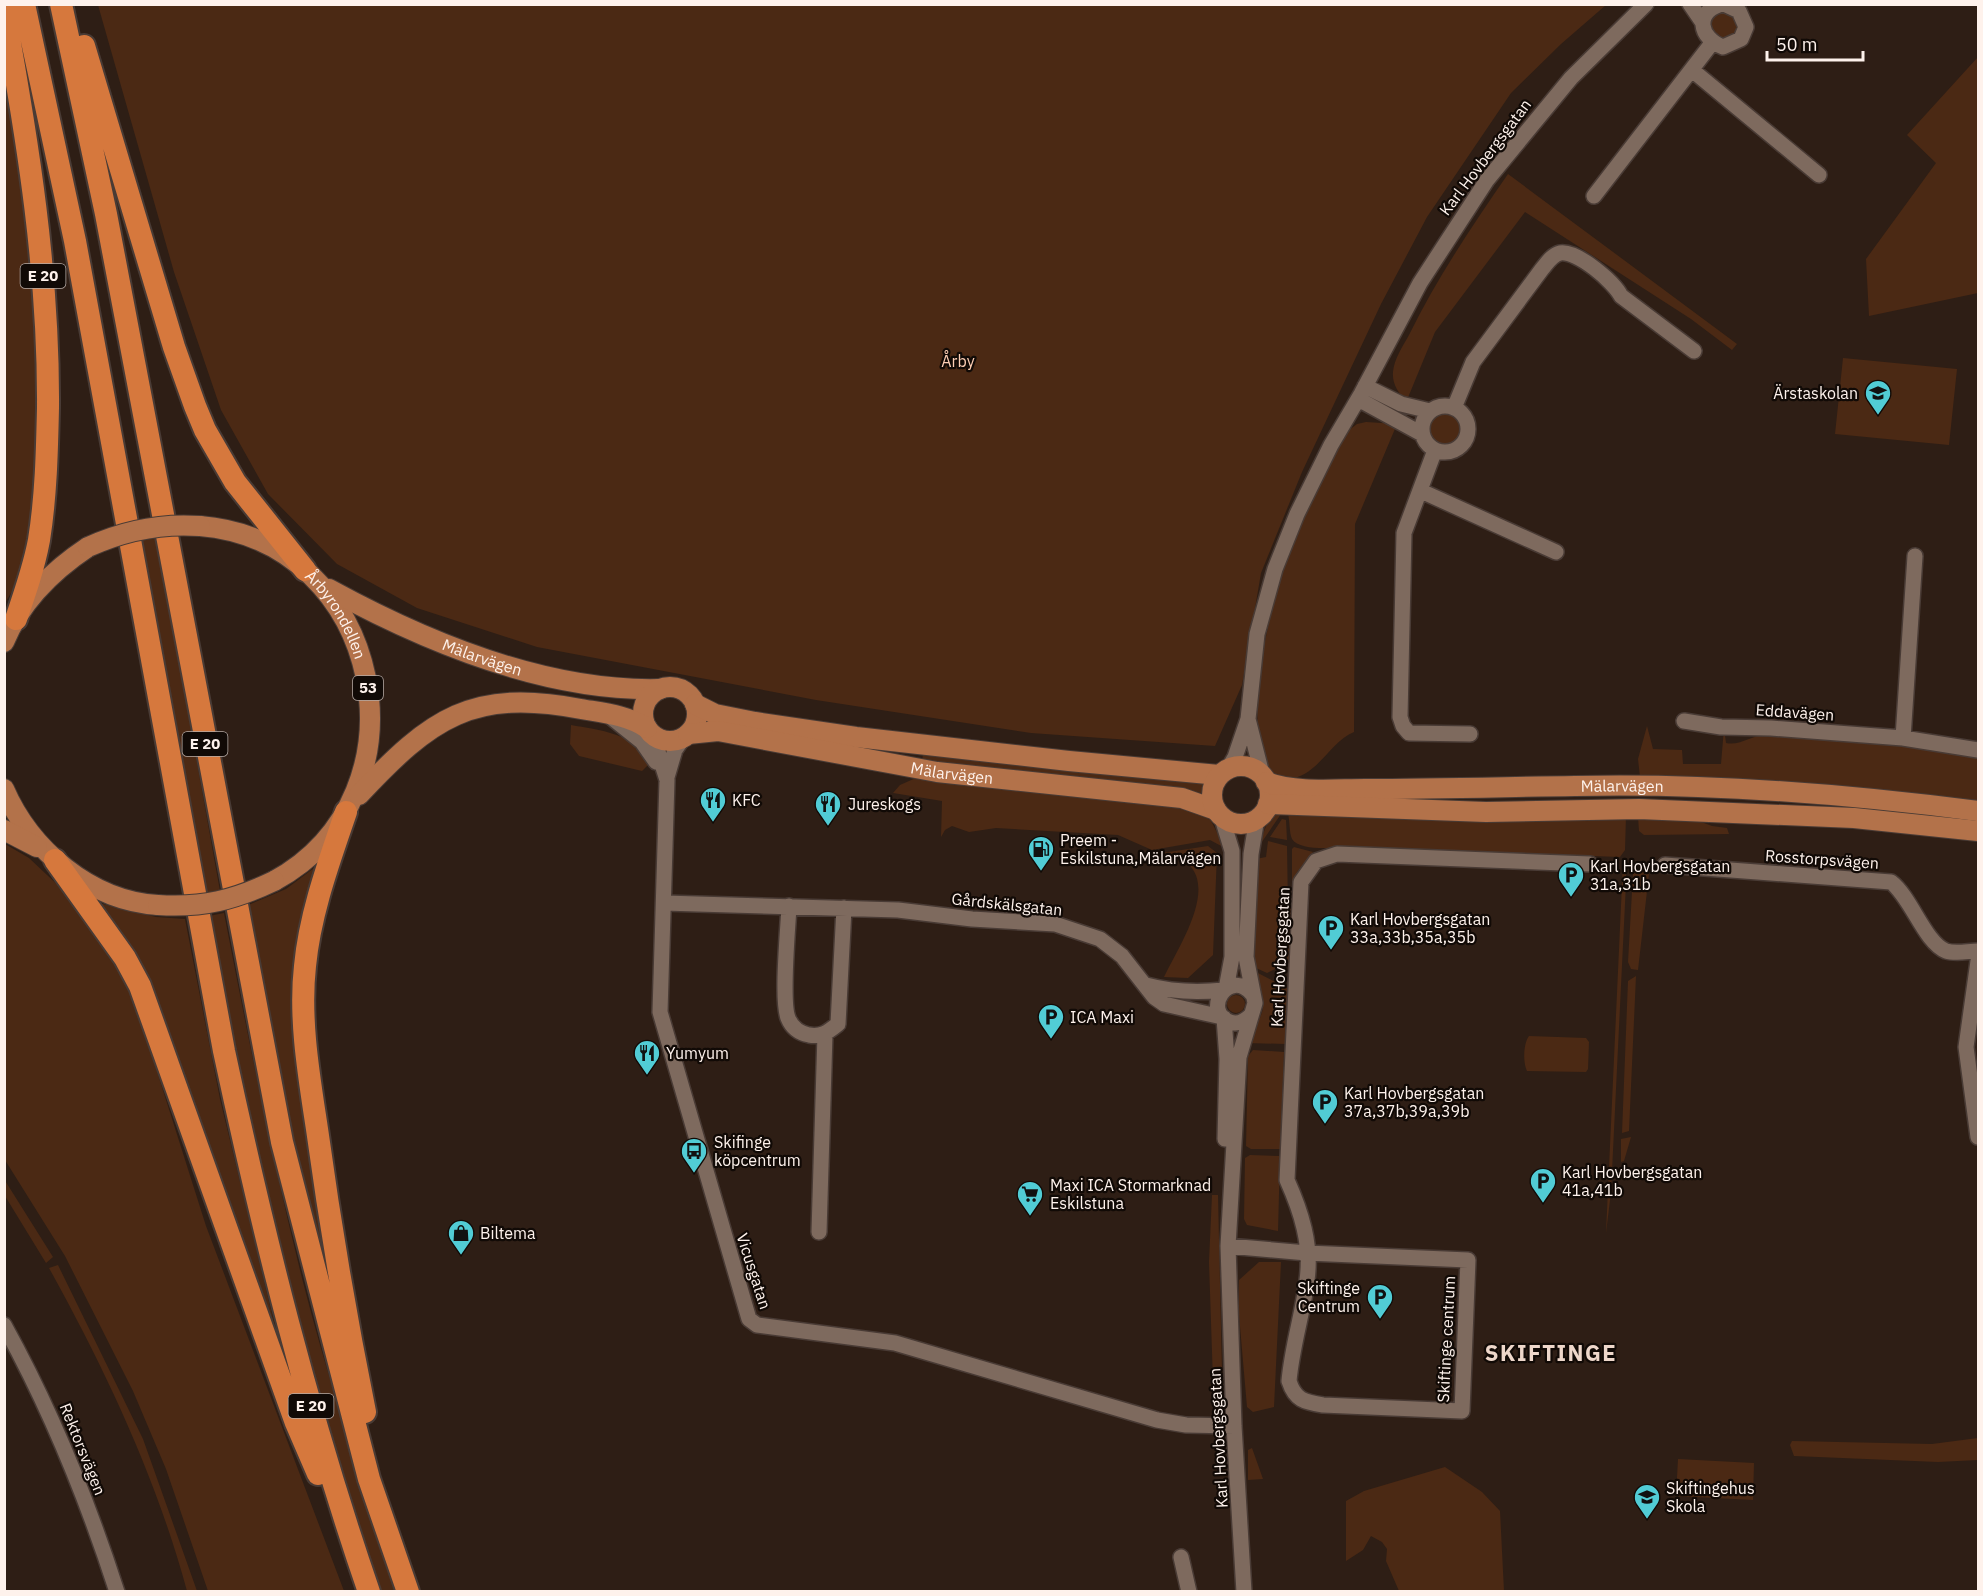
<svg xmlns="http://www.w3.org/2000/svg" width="1983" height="1596" font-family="'IBM Plex Sans',sans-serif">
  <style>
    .green { fill: #4b2914 }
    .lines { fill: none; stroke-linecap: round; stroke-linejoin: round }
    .minor-casing { stroke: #493b35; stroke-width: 18 }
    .major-casing { stroke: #493b35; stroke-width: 22 }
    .highway-casing { stroke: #493b35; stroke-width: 26 }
    .minor { stroke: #7e6a5e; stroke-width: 15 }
    .major { stroke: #b3724a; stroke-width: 20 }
    .highway { stroke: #d6783d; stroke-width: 22 }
    .major-bridge-casing { stroke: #493b35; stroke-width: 22; stroke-linecap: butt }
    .major-bridge { stroke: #b3724a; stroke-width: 20 }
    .labels { text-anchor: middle; stroke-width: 4.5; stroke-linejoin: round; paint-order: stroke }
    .shield { fill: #110a06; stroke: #b7aca7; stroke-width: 1.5 }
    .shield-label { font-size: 15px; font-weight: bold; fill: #fef2ec }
    .street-label { font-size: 16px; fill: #fef2ec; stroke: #110a06 }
    .park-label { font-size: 16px; fill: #fdceb4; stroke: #110a06 }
    .poi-label { font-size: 16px; fill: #fef2ec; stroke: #110a06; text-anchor: start }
    .district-label { font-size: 22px; font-weight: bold; letter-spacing: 1.5px; fill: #eed7ca; stroke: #110a06 }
  </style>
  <rect width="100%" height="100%" fill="#2e1e15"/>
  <path class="green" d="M98,5h1508l-45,39 -50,49 -84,124 -46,87 -79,168 -41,101 -19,112 -27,61 -184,-13 -215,-33 -279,-53 -120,-39 -80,-44 -69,-70 -47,-84 -47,-138z
    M1719,9l22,11 -6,19h-21l-7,-15z
    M1978,57v236l-109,23 -3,-57 70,-96 -29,-28z
    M4,61l21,120 14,193 -8,155 -17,59 -9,15z
    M1508,174l229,170 -5,6 -41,-31 -166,-107 -90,120 -28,68c-9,-6 -15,-17 -14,-28 1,-13 10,-26 16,-37 28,-57 63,-109 99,-161z
    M1843,358l114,11 -8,76 -114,-11z
    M1428 429a17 17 0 1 1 34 0a17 17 0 1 1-34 0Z
    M1366,422l31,2 -42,100 -1,208c-25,10 -38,48 -69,47 -15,-1 -18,-13 -22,-25 -19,-59 14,-174 37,-231 13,-31 30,-60 45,-90l12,-9z
    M156,534l64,357 -17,3 -64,-357z
    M571,725c27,5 68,8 77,40l-6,6 -63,-15 -9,-12z
    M1647,726l6,23 29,1 1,14h38l3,-36 2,15c15,3 25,-8 40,-8 71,0 142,11 212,21v46l-104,-13 -88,-6 -146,-6 -2,-18z
    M923,752l282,27 -2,17 -281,-32z
    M918,777l111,15 139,12 41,13 16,31 -15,-8 -58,10 -34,-15 -122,-7 -27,4 -17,-6 -7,4 -4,7 1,-36 -49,-8 7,-8z
    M1277,813l4,1 -24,35 10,-25z
    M1288,814l338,2 -1,34 -5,7 -276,-10c-11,1 -45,4 -52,-8 -3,-7 -2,-18 -4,-25z
    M1638,817l58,3 16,6 15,2 2,6 -85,1 -5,-4z
    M1282,819l4,1 1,20 -17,-3z
    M1268,841l19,5 1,60 4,2 -3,54 -22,11 -11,-5 -5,-11 5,-98 10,-2z
    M5,844l24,14 52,49 48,76 77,243 138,365h-136l-42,-122 -33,-78 -68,-135 -60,-96z
    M1208,846l9,7 -4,102 -25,23 -24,-1c19,-38 68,-112 -2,-124z
    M1294,847l19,5 -16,20 -5,28v-51z
    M1623,862l3,1v20l-15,309 -5,41z
    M1637,864l13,1 -12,105 -7,-1 -3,-7 5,-88z
    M314,868l3,1 -13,47 31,389 -36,-137 -53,-262 40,-17z
    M99,903l57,14 29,2 35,180 65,269z
    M224,913c24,123 48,247 79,369 27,105 61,207 94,309h-17c-33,-101 -66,-203 -93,-307 -31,-122 -55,-245 -78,-368z
    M1254,971l35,18 -3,55 -39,-1c19,-38 21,-31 7,-72z
    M1636,976l-7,155 -7,2 6,-152z
    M1227 1004a9 9 0 1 1 18 0a9 9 0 1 1-18 0Z
    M1529,1036l57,2 3,4 -1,27 -2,3 -59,-1c-4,-8 -4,-27 2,-35z
    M1253,1050l31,2 -4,97h-29l-5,-3 2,-90z
    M1631,1137l-7,24 -3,1v-23z
    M1250,1155l30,1 -2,75 -31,-6 -3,-6 1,-61z
    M4,1179l49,78 -7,6 -41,-67z
    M1212,1195h6l4,178 -9,9 -4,-120z
    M1259,1262h22l-7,145 -21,5 -6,-5 -8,-92v-35z
    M58,1265l85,174 54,152h-10c-31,-114 -81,-220 -138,-323z
    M1978,1438v22l-40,2 -144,-6 -4,-11 2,-4 140,3z
    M1252,1448l11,31 -15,1v-30z
    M1678,1459l76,4 -1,37 -77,-4z
    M1445,1467l37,25 18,19 4,80h-105l-13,-30 1,-12 -5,-7 -11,-6 -8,14 -17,11v-60l18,-10z"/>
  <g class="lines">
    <g class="minor-casing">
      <path id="minor" d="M1690,4l13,19
        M1722,4c-28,8 -23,34 1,43l18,-8 5,-12 -7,-16 -15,-7
        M1692,70l127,105
        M1594,196l118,-153
        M1365,386l36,18 29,7
        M1358,399l64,35
        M1422 429a23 23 0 1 1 46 0a23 23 0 1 1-46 0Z
        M1454,408l19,-46 69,-93c5,-6 10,-14 18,-16 17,-3 54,29 61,43l73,55
        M1435,450l-31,83 -4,184 3,9 6,7 61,1
        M1421,491l135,61
        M612,718l30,24 14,20
        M1248,719l15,59
        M1684,721l37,6 50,1 132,10 75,12
        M653,736l14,44 -7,232 89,307 8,6 138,18 262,77 29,5 48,1
        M1903,738l12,-182
        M1228,769l7,-12 13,-38 9,-85 18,-65 22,-55 34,-69 30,-51 59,-111 67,-103 84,-102 75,-74
        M667,777l8,-27 9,-13
        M1221,815l11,36v106l-6,32
        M1665,865l226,17c20,15 34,61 55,69 10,3 22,0 32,0
        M664,903l234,7 74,9 83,5 45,15 22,17 32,41 10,7 58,13
        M789,906c-1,23 -8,94 -1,112 4,10 11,15 21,17 13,2 19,-3 29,-11l6,-116
        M1978,961l-12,86 12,90
        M1146,985c26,7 51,8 78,5
        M1251,1015c-6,6 -13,10 -21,7 -29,-11 -1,-55 22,-28
        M1224,1018l3,41 -2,80
        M819,1232l6,-198
        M1228,1246l79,7 161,7 -6,151 -139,-6c-19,-3 -28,-5 -34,-24 3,-35 14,-68 18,-101 5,-35 -6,-69 -20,-100l14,-298 15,-21 21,-7 253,10
        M4,1325c47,85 83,174 113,267
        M1181,1557l8,35
        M1244,1592l-10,-166 -6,-180 11,-189 16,-54 -9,-46 5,-103 6,-36"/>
    </g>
    <g class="major-casing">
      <g id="major">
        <path id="s1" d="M200,526c183,15 234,268 74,355"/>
        <path id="s2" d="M329,589c97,53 218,103 331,100"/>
        <path d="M4,642c17,-41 48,-71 84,-95"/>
        <circle cx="670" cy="714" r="27"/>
        <path d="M695,704l20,10 40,8 101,15 213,24 150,14"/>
        <path id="s3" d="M688,734l30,-3 219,41 245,26 34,12"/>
        <circle cx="1241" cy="795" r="29"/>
        <path id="s4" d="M1266,782c30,11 68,7 99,7 70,0 140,-2 210,-3 133,-3 272,8 403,25"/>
        <path d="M4,789c26,60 86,112 154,116"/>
        <path d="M359,795c72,-77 113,-107 222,-86 23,4 46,6 66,19"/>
        <path d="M1268,804l218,8 153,-3 215,9 124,13"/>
        <path d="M4,830l33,17"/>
      </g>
    </g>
    <g class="highway-casing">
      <path id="highway" d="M24,4l51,237 149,810c39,182 84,364 145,541
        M61,4l45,210 176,928 87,337 39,113
        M4,10c24,132 45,263 44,398 -1,44 -2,88 -9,132 -5,27 -14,53 -23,79
        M84,46l90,301 21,59 10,24 30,52 70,88
        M346,812c-17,50 -36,101 -41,154 -6,53 4,110 12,163 13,95 29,189 48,283
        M55,860l70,98 15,28 156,437 22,51"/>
    </g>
    <use href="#minor" class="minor"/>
    <use href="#major" class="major"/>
    <use href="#highway" class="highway"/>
    <g class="major-bridge-casing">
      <path id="major-bridge" d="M88,547c37,-17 72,-24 112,-21
        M158,905c45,3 76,-5 116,-24"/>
    </g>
    <use href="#major-bridge" class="major-bridge"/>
  </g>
  <defs>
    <g id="school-pin" transform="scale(1.35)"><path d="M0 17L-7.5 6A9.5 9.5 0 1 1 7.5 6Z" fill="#51ccd5" stroke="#110a06"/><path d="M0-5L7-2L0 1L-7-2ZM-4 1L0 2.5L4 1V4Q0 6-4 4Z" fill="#111"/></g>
    <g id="restaurant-pin" transform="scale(1.35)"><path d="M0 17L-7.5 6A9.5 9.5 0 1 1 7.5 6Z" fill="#51ccd5" stroke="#110a06"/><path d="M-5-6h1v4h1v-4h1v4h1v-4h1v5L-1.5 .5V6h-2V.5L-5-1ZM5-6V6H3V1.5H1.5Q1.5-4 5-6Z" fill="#111"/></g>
    <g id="fuel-pin" transform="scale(1.35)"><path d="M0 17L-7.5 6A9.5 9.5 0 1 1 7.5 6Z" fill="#51ccd5" stroke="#110a06"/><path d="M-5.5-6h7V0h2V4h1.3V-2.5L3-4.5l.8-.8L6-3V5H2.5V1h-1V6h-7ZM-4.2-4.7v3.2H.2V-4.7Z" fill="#111"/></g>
    <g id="parking-pin" transform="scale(1.35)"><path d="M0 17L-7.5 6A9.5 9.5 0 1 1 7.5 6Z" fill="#51ccd5" stroke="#110a06"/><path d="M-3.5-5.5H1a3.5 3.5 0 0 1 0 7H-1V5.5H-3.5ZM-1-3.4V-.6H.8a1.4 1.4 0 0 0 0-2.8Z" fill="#111"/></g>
    <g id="bus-pin" transform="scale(1.35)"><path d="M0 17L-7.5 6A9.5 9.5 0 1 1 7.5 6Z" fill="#51ccd5" stroke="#110a06"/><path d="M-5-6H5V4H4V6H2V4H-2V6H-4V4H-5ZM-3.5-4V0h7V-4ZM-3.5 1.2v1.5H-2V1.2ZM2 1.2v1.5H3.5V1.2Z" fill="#111"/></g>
    <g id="supermarket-pin" transform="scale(1.35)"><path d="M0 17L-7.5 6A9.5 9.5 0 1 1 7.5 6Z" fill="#51ccd5" stroke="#110a06"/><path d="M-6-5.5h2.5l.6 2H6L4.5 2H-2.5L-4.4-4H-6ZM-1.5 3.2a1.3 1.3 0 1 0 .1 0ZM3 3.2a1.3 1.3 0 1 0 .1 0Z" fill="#111"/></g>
    <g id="shop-pin" transform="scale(1.35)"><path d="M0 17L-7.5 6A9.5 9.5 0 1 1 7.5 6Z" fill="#51ccd5" stroke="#110a06"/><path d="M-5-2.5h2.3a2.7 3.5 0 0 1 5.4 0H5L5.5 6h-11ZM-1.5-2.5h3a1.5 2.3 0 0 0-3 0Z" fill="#111"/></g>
  </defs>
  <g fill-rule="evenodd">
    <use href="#school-pin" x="1878" y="393"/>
    <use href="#restaurant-pin" x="713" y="800"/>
    <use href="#restaurant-pin" x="828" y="804"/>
    <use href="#fuel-pin" x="1041" y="849"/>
    <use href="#parking-pin" x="1571" y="875"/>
    <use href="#parking-pin" x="1331" y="928"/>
    <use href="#parking-pin" x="1051" y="1017"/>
    <use href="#restaurant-pin" x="647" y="1053"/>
    <use href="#parking-pin" x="1325" y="1102"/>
    <use href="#bus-pin" x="694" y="1151"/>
    <use href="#parking-pin" x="1543" y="1181"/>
    <use href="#supermarket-pin" x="1030" y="1194"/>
    <use href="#shop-pin" x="461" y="1233"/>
    <use href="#parking-pin" x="1380" y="1297"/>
    <use href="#school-pin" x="1647" y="1497"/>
  </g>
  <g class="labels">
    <g class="shield">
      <rect x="20.5" y="264" width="45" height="24" rx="4.5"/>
      <rect x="353" y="676" width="30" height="24" rx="4.5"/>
      <rect x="182.5" y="732" width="45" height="24" rx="4.5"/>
      <rect x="288.5" y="1394" width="45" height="24" rx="4.5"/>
    </g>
    <g class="shield-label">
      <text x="43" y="281">E 20</text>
      <text x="368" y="693">53</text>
      <text x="205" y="749">E 20</text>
      <text x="311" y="1411">E 20</text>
    </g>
    <g class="street-label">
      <text transform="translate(1485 157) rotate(-53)" y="6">Karl Hovbergsgatan</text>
      <text dy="6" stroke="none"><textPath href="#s1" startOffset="171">Årbyrondellen</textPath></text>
      <text dy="6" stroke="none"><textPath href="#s2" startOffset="168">Mälarvägen</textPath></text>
      <text transform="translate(1795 712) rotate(4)" y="6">Eddavägen</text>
      <text dy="6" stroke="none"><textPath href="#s3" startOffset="268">Mälarvägen</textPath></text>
      <text dy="6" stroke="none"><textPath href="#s4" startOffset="357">Mälarvägen</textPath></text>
      <text transform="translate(1822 859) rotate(4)" y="6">Rosstorpsvägen</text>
      <text transform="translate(1007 904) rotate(6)" y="6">Gårdskälsgatan</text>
      <text transform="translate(1280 957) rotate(-87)" y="6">Karl Hovbergsgatan</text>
      <text transform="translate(754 1271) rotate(72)" y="6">Vicusgatan</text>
      <text transform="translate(1446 1339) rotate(-87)" y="6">Skiftinge centrum</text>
      <text transform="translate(1218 1438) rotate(-93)" y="6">Karl Hovbergsgatan</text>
      <text transform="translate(83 1449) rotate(68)" y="6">Rektorsvägen</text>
    </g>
    <g class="park-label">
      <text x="958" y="367">Årby</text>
    </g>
    <g class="poi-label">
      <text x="1858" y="399" text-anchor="end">Ärstaskolan</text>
      <text x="732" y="806">KFC</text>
      <text x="848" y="810">Jureskogs</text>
      <text x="1060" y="846">Preem -<tspan x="1060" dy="18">Eskilstuna,Mälarvägen</tspan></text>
      <text x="1590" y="872">Karl Hovbergsgatan<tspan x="1590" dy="18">31a,31b</tspan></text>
      <text x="1350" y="925">Karl Hovbergsgatan<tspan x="1350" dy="18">33a,33b,35a,35b</tspan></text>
      <text x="1070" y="1023">ICA Maxi</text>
      <text x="666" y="1059">Yumyum</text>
      <text x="1344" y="1099">Karl Hovbergsgatan<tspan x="1344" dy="18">37a,37b,39a,39b</tspan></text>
      <text x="714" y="1148">Skifinge<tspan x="714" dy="18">köpcentrum</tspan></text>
      <text x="1562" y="1178">Karl Hovbergsgatan<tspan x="1562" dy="18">41a,41b</tspan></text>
      <text x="1050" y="1191">Maxi ICA Stormarknad<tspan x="1050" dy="18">Eskilstuna</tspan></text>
      <text x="480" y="1239">Biltema</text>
      <text x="1360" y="1294" text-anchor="end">Skiftinge<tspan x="1360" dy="18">Centrum</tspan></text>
      <text x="1666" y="1494">Skiftingehus<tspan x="1666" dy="18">Skola</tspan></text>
    </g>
    <g class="district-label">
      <text x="1551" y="1361">SKIFTINGE</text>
    </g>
  </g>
  <rect width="1983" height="1596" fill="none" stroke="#fef2ec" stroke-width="12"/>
  <path d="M1767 51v9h96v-9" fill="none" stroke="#fef2ec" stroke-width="3"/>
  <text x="1776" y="51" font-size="18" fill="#fef2ec" stroke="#110a06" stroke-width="4.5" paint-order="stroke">50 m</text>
</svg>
